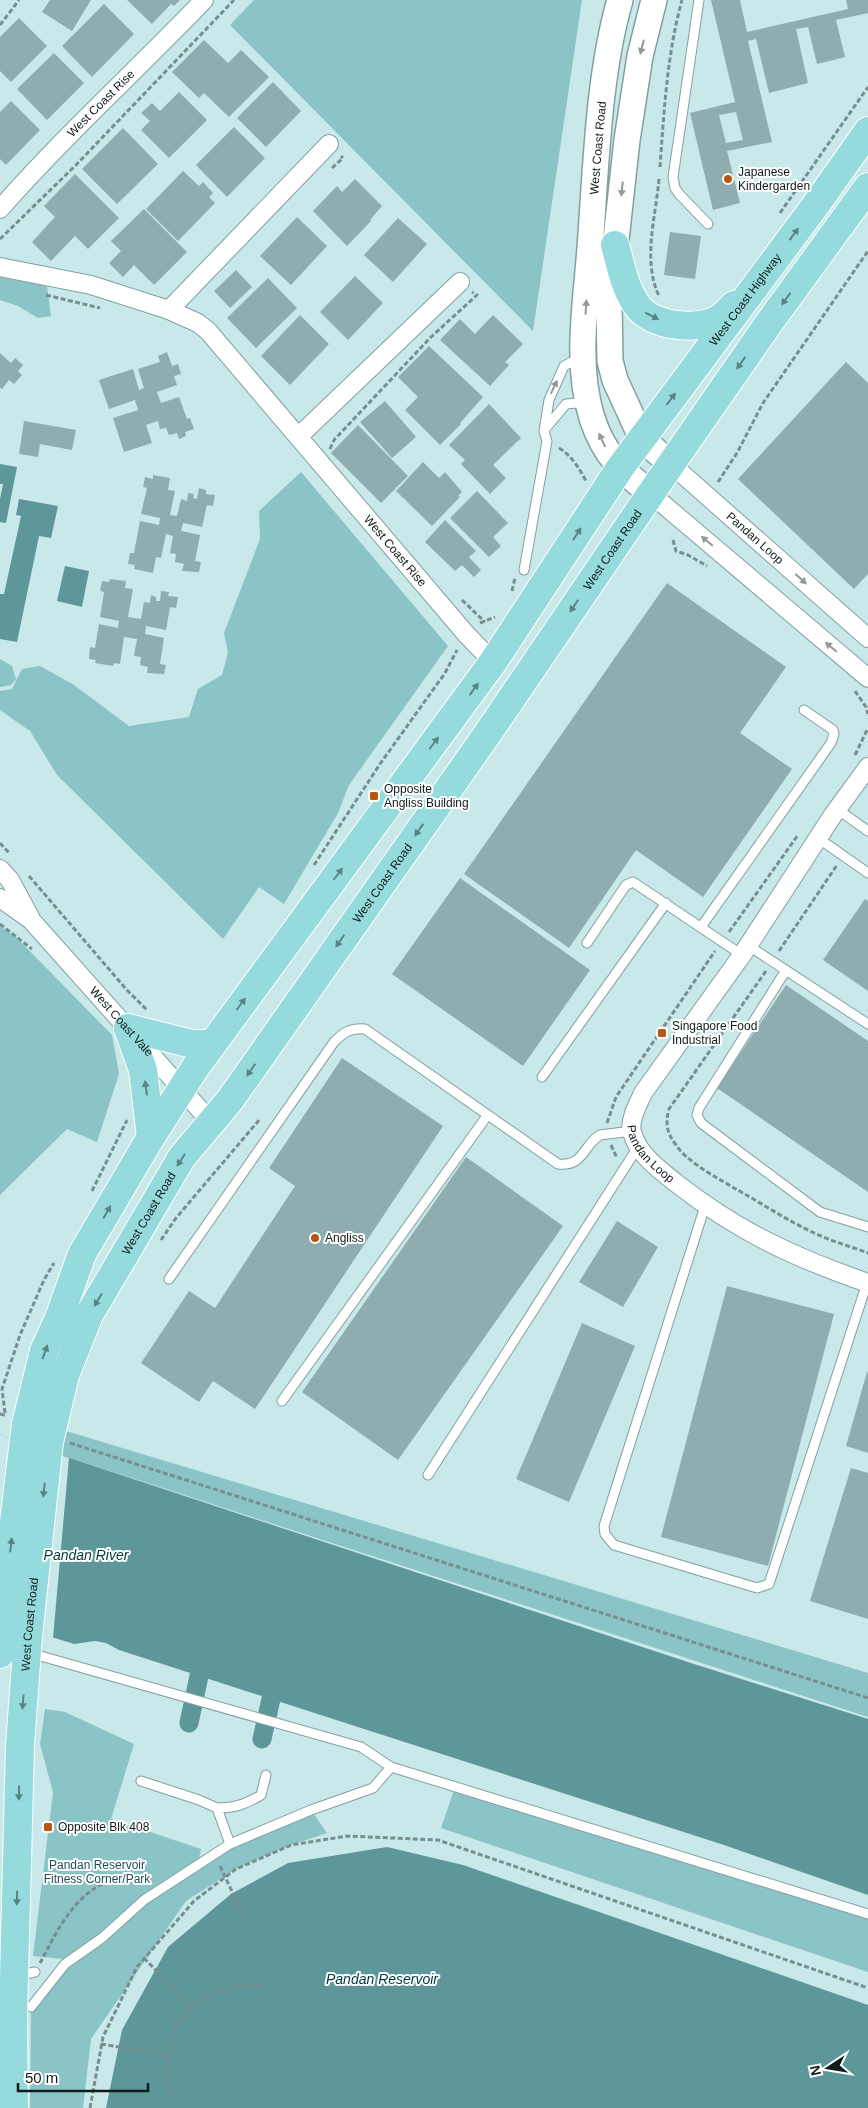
<svg xmlns="http://www.w3.org/2000/svg" width="868" height="2108" font-family="Helvetica,sans-serif">
  <style>
    .green { fill: #8ac4c6 }
    .water { fill: #5d979a }
    .pier { fill: #c9e8e9 }
    .lines { fill: none; stroke-linecap: round; stroke-linejoin: round }
    .canal { stroke: #5d979a; stroke-width: 19 }
    .building { fill: #8fadae; fill-rule: evenodd }
    .lane-casing { stroke: #83a0a1; stroke-width: 11 }
    .street-casing { stroke: #83a0a1; stroke-width: 20 }
    .secondary-casing { stroke: #83a0a1; stroke-width: 28 }
    .primary-casing { stroke: #fff; stroke-width: 30 }
    .path { stroke: #788e8f; stroke-width: 3; stroke-dasharray: 5 2.5; stroke-linecap: butt }
    .lane { stroke: #fff; stroke-width: 9 }
    .street { stroke: #fff; stroke-width: 18 }
    .secondary { stroke: #fff; stroke-width: 25 }
    .primary { stroke: #95dadd; stroke-width: 28 }
    .oneway { fill: #939898 }
    .oneway2 { fill: #598486 }
    .poi-dot { fill: #b75712; stroke: #fff; stroke-width: 2 }
    .labels { text-anchor: middle; stroke-width: 4; stroke-linejoin: round; paint-order: stroke }
    .street-label { font-size: 12px; fill: #101b1b; stroke: #fff }
    .poi-label { font-size: 12px; fill: #101b1b; stroke: #fff; text-anchor: start }
    .park-label { font-size: 12px; fill: #1c5052; stroke: #fff }
    .water-label { font-size: 14px; font-style: italic; fill: #00393b; stroke: #fff }
  </style>
  <rect width="100%" height="100%" fill="#c9e8e9"/>
  <path class="green" d="M254,0h328l-49,331 -303,-306z
    M0,276l47,10 4,30 -13,2 -20,-12 -18,-6z
    M301,472l147,174 -99,139 -11,28 -54,91 -25,-17 -36,52 -166,-164 -27,-44 -30,-21v-19l12,-2 10,-20 18,-3 34,19 55,41 60,-9 9,-28 24,-14 6,-23 -4,-19 36,-94 -1,-28z
    M0,659l12,7 4,13 -5,6 -11,2z
    M0,926l16,11 96,98 7,39 -22,68 -30,-13 -67,66z
    M66,1431l802,242v44l-807,-262z
    M45,1709l20,3 69,32 -23,75 90,30 -3,16 32,-21 81,-34 16,23 -36,12 -52,22 -53,34 -95,138 -8,69h-53l1,-101 49,-58 -17,10 -30,-3 20,-164 -13,-48z
    M455,1787l413,127v58l-427,-144z"/>
  <path class="water" d="M0,464l17,3 -11,56 -6,-1v-23l3,-15h-3z
    M19,499l39,7 -7,32 -12,-2 -22,106 -17,-3v-45h4l17,-78 -5,-1z
    M65,566l24,5 -7,36 -25,-6z
    M0,1435l694,229 174,55v176l-144,-50 -605,-195 -13,-7 -11,-2 -21,3 -74,-23z
    M387,1847l76,18 405,140v103h-762l16,-78 46,-83 63,-53 57,-31z"/>
  <path class="pier" d="M0,1435l69,23 -16,180 -53,-17z"/>
  <g class="lines">
    <path class="canal" d="M189,1723l10,-47
      M262,1739l9,-40"/>
  </g>
  <path class="building" d="M50,0h41l-19,31 -30,-19z
    M127,0h53l-6,6 -3,-2 -19,20z
    M711,0h29l7,32 101,-23 -2,-9h22v13l-32,7 9,37 -28,7 -9,-37 -12,2 12,54 -39,10 -13,-54 -8,2 24,101 -45,9 13,52 -27,7 -23,-97 45,-11zM736,112l7,28 -17,3 -7,-28z
    M104,4l30,30 -42,43 -30,-31z
    M19,18l28,28 -36,36 -11,-11v-34z
    M204,40l24,23 13,-13 28,27 -40,40 -25,-24 -5,5 -27,-26z
    M54,53l30,30 -37,37 -30,-31z
    M273,82l28,29 -35,36 -29,-29z
    M179,92l28,28 -38,38 -28,-28 9,-9 -9,-8 11,-10 8,8z
    M11,101l29,29 -34,35 -6,-6v-47z
    M234,127l31,31 -38,39 -31,-32z
    M123,128l35,36 -41,40 -35,-35z
    M183,171l16,15 4,-4 10,11 -4,4 6,6 -37,38 -32,-32z
    M75,174l44,44 -31,31 -13,-13 -24,25 -19,-19 23,-25 -11,-11z
    M355,179l27,27 -12,14 1,1 -24,25 -34,-35 24,-25 5,6z
    M144,209l43,43 -33,33 -20,-20 -11,12 -14,-14 12,-12 -10,-10z
    M297,217l30,29 -36,39 -31,-29z
    M398,218l29,26 -34,38 -29,-27z
    M670,232l31,4 -6,43 -31,-4z
    M236,270l16,17 -22,21 -16,-17z
    M355,276l28,27 -35,37 -28,-28z
    M268,278l29,30 -41,40 -29,-30z
    M300,315l29,29 -39,41 -29,-29z
    M493,315l30,29 -18,18 4,3 -19,21 -50,-46 20,-21 15,15z
    M429,346l54,51 -23,26 1,1 -21,21 -35,-35 13,-13 -20,-20z
    M167,352l5,14 6,-2 3,10 -7,2 3,9 -20,7 4,11 18,-6 8,22 3,-1 4,11 -9,3 1,4 -7,3 -2,-6 -8,2 -3,-7 -6,1 -2,-8 -12,4 6,18 -28,9 -11,-34 25,-8 -3,-10 -26,9 -10,-29 34,-11 6,21 5,-2 -6,-19 22,-7 -2,-6z
    M0,353l11,10 4,-5 8,7 -5,6 4,4 -8,9 -5,-4 -7,9 -2,-1z
    M846,362l22,21v191l-14,15 -116,-110z
    M385,401l31,36 -24,21 -32,-36z
    M489,404l32,34 -28,27 13,13 -16,16 -29,-30 4,-4 -16,-15z
    M24,421l52,9 -4,20 -32,-6 -2,13 -19,-3z
    M358,425l50,51 -27,27 -50,-50z
    M423,462l16,16 6,-6 17,20 -4,4 2,1 -28,29 -36,-35z
    M153,475l17,3 -2,12 7,1 -5,24 7,1 4,-17 6,2 1,-8 6,1 -1,4 4,1 2,-11 7,2v4l9,1 -2,11 -6,-1 -5,22 -19,-4 -2,8 19,4 -5,26 6,1 -2,10 -17,-1 2,-7 -9,-2 1,-8 -6,-1 3,-17 -7,-2 -5,24 -5,-1 -3,16 -19,-4 1,-4 -7,-1 2,-11h4l6,-32 19,4 1,-7 -19,-4 6,-26 -4,-1 2,-10 8,2z
    M477,491l31,32 -15,14 8,9 -12,11 -39,-39z
    M445,520l31,31 -7,6 12,13 -7,7 -12,-12 -7,6 -30,-29z
    M110,579l16,2 -1,7 8,1 -5,28 13,2 3,-17 6,1 1,-8 5,2v4h4l1,-10 8,1 -1,4 10,1 -2,11 -6,-1 -4,23 -20,-4 -1,8 19,4 -4,26 6,1 -2,9 -17,-1 1,-6 -8,-2 1,-8 -7,-1 3,-17 -13,-2 -4,27 -6,-1 -1,3 -18,-3 1,-3 -7,-1 1,-12 5,1 4,-24 19,4 1,-7 -19,-4 4,-25 -4,-1 2,-10 7,1z
    M667,583l119,84 -46,66 52,36 -89,128 -67,-47 -67,98 -105,-74z
    M460,878l130,92 -67,96 -131,-92z
    M865,899l3,2v90l-45,-31z
    M786,985l82,56v151l-151,-104z
    M342,1058l101,68 -188,283 -42,-28 -14,21 -58,-39 48,-72 26,17 80,-122 -26,-18z
    M466,1157l97,69 -165,234 -96,-68z
    M617,1221l41,26 -35,60 -44,-25z
    M727,1286l107,28 -66,252 -107,-29z
    M582,1323l53,23 -66,156 -53,-23z
    M867,1372l1,1v80l-22,-7z
    M851,1468l17,5v146l-58,-18z"/>
  <g class="lines">
    <g class="lane-casing">
      <path id="lane" d="M699,0l-26,177 2,11 4,6 29,30
        M545,429l21,-25 12,-1 9,4
        M524,570l23,-129 -3,-10 5,-31 15,-34 17,-9
        M837,809l31,22
        M818,838l50,35
        M701,927l130,-184 3,-9 -1,-4 -29,-20
        M587,943l39,-58 7,-3 109,73
        M749,946l119,78
        M786,970l-87,138 -2,7 4,8 119,89 48,15
        M542,1077l124,-174
        M705,1206l-101,320 1,8 9,11 143,43 12,-4 98,-301
        M169,1279l165,-237c10,-10 16,-14 31,-13l193,135c26,3 25,-19 42,-29l32,-4
        M282,1401l205,-285
        M428,1475l210,-328
        M30,1653l331,94 30,20 -18,21 -62,22 -81,34 -86,56 -42,38 -37,26 -34,43
        M391,1767l477,147
        M141,1781l58,19 18,8 13,36
        M217,1808c18,0 29,-4 44,-13l5,-20
        M16,1976l19,-4"/>
    </g>
    <g class="street-casing">
      <g id="street">
        <path id="s1" d="M0,209c64,-73 137,-139 204,-209"/>
        <path id="s2" d="M0,267l91,18 78,25 29,13 10,8 258,303 27,28"/>
        <path d="M169,310l160,-166"/>
        <path d="M298,437l162,-155"/>
        <path id="s3" d="M671,464l197,174"/>
        <path d="M651,494l217,184"/>
        <path id="s4" d="M868,767l-35,48 -91,140 -99,138c-5,12 -14,26 -11,39 6,23 27,37 44,51 61,48 119,75 192,100"/>
        <path d="M0,869l10,11 20,37"/>
        <path id="s5" d="M0,898l31,22 180,202"/>
      </g>
    </g>
    <g class="secondary-casing">
      <path id="secondary" d="M620,0c-22,77 -24,168 -30,248 -4,55 -15,116 2,170 12,37 29,52 59,76
        M654,0l-14,56 -13,84 -18,163 1,58 5,19 27,59 29,25"/>
    </g>
    <g class="primary-casing">
      <g id="primary">
        <path d="M615,245c6,21 10,47 25,64 17,18 60,22 80,9 5,-3 10,-9 14,-13"/>
        <path d="M128,1028l15,42 8,67"/>
        <path d="M128,1028l64,16h20"/>
        <path id="s6" d="M0,1654l1,-26 25,-204 18,-73 15,-33 23,-64 69,-117 44,-69 298,-406 127,-194 195,-262 53,-75"/>
        <path id="s7" d="M14,2108l-1,-91 7,-272 8,-109 21,-194 16,-67 24,-60 93,-158 48,-57 258,-367 183,-269 98,-141 99,-136"/>
      </g>
    </g>
    <path class="path" d="M0,25l19,-25
      M660,167c4,-55 7,-113 22,-167
      M332,168l11,-10 -2,-2
      M659,179c-3,37 -17,81 0,117
      M780,213l88,-126
      M0,239l75,-73 159,-166
      M46,295l54,13
      M559,448c13,8 20,20 27,33
      M330,449l4,-9 97,-103 46,-42 -5,-3
      M718,482l19,-29 26,-50 105,-152
      M673,540l3,11 12,4 19,11
      M512,591l3,-13
      M462,600l23,22
      M480,623l15,-6
      M855,691l11,16 2,7
      M855,755l13,-27
      M0,843l10,11
      M314,865l66,-101 65,-91 12,-23
      M29,876l97,113 21,21
      M0,924l32,25
      M729,932l69,-97
      M779,951l58,-86
      M766,971l-97,138c-4,15 -2,24 7,36 11,17 40,32 58,43 31,17 61,38 94,51 13,5 27,9 40,14
      M607,1123l9,-26 99,-146
      M611,1145l6,13
      M92,1191l35,-71
      M161,1240l15,-22 84,-99
      M5,1413l-3,-24 18,-54 24,-55 10,-17
      M0,1414l7,2
      M70,1443l798,255
      M220,1866l25,53
      M144,1958l47,49
      M40,1963c17,-32 35,-71 72,-83 11,-3 28,0 39,0
      M101,2044l67,11
      M171,2096l-5,-25 2,-16 7,-28 16,-20 23,-15 22,-6h26
      M90,2108l13,-71 34,-70 57,-66 42,-32 55,-24 56,-9 91,4 430,148"/>
    <use href="#lane" class="lane"/>
    <use href="#street" class="street"/>
    <use href="#secondary" class="secondary"/>
    <use href="#primary" class="primary"/>
  </g>
  <defs><path id="oneway-solid" d="M-6-.8H1V-3.2L6.5 0L1 3.2V.8H-6Z" transform="scale(1.25)"/></defs>
  <g class="oneway">
    <use href="#oneway-solid" transform="translate(642 47) rotate(104)"/>
    <use href="#oneway-solid" transform="translate(622 189) rotate(96)"/>
    <use href="#oneway-solid" transform="translate(586 307) rotate(-86)"/>
    <use href="#oneway-solid" transform="translate(554 387) rotate(-65)"/>
    <use href="#oneway-solid" transform="translate(602 440) rotate(-114)"/>
    <use href="#oneway-solid" transform="translate(707 541) rotate(-140)"/>
    <use href="#oneway-solid" transform="translate(801 579) rotate(42)"/>
    <use href="#oneway-solid" transform="translate(831 647) rotate(-140)"/>
  </g>
  <g class="oneway2">
    <use href="#oneway-solid" transform="translate(794 234) rotate(-54)"/>
    <use href="#oneway-solid" transform="translate(786 299) rotate(126)"/>
    <use href="#oneway-solid" transform="translate(652 316) rotate(27)"/>
    <use href="#oneway-solid" transform="translate(741 363) rotate(125)"/>
    <use href="#oneway-solid" transform="translate(671 399) rotate(-53)"/>
    <use href="#oneway-solid" transform="translate(577 534) rotate(-57)"/>
    <use href="#oneway-solid" transform="translate(574 606) rotate(124)"/>
    <use href="#oneway-solid" transform="translate(474 689) rotate(-54)"/>
    <use href="#oneway-solid" transform="translate(434 743) rotate(-53)"/>
    <use href="#oneway-solid" transform="translate(419 830) rotate(125)"/>
    <use href="#oneway-solid" transform="translate(338 874) rotate(-53)"/>
    <use href="#oneway-solid" transform="translate(340 941) rotate(125)"/>
    <use href="#oneway-solid" transform="translate(241 1004) rotate(-53)"/>
    <use href="#oneway-solid" transform="translate(251 1070) rotate(125)"/>
    <use href="#oneway-solid" transform="translate(146 1088) rotate(-98)"/>
    <use href="#oneway-solid" transform="translate(181 1160) rotate(123)"/>
    <use href="#oneway-solid" transform="translate(107 1212) rotate(-60)"/>
    <use href="#oneway-solid" transform="translate(98 1300) rotate(121)"/>
    <use href="#oneway-solid" transform="translate(45 1352) rotate(-70)"/>
    <use href="#oneway-solid" transform="translate(44 1490) rotate(96)"/>
    <use href="#oneway-solid" transform="translate(11 1545) rotate(-83)"/>
    <use href="#oneway-solid" transform="translate(23 1702) rotate(94)"/>
    <use href="#oneway-solid" transform="translate(19 1793) rotate(91)"/>
    <use href="#oneway-solid" transform="translate(17 1898) rotate(91)"/>
  </g>
  <g class="poi-dot">
    <circle cx="728" cy="179" r="5"/>
    <rect x="369" y="791" width="10" height="10" rx="2.5"/>
    <rect x="657" y="1028" width="10" height="10" rx="2.5"/>
    <circle cx="315" cy="1238" r="5"/>
    <rect x="43" y="1822" width="10" height="10" rx="2.5"/>
  </g>
  <g class="labels">
    <g class="street-label">
      <text dy="4" stroke="none"><textPath href="#s1" startOffset="146">West Coast Rise</textPath></text>
      <text transform="translate(598 148) rotate(-85)" y="4">West Coast Road</text>
      <text dy="4" stroke="none"><textPath href="#s6" startOffset="1574">West Coast Highway</textPath></text>
      <text dy="4" stroke="none"><textPath href="#s3" startOffset="112">Pandan Loop</textPath></text>
      <text dy="4" stroke="none"><textPath href="#s2" startOffset="508">West Coast Rise</textPath></text>
      <text dy="4" stroke="none"><textPath href="#s7" startOffset="1729">West Coast Road</textPath></text>
      <text dy="4" stroke="none"><textPath href="#s7" startOffset="1324">West Coast Road</textPath></text>
      <text dy="4" stroke="none"><textPath href="#s5" startOffset="174">West Coast Vale</textPath></text>
      <text dy="4" stroke="none"><textPath href="#s4" startOffset="466">Pandan Loop</textPath></text>
      <text dy="4" stroke="none"><textPath href="#s7" startOffset="919">West Coast Road</textPath></text>
      <text dy="4" stroke="none"><textPath href="#s7" startOffset="484">West Coast Road</textPath></text>
    </g>
    <g class="poi-label">
      <text x="738" y="176">Japanese<tspan x="738" dy="14">Kindergarden</tspan></text>
      <text x="384" y="793">Opposite<tspan x="384" dy="14">Angliss Building</tspan></text>
      <text x="672" y="1030">Singapore Food<tspan x="672" dy="14">Industrial</tspan></text>
      <text x="325" y="1242">Angliss</text>
      <text x="58" y="1831">Opposite Blk 408</text>
    </g>
    <g class="park-label">
      <text x="97" y="1869">Pandan Reservoir<tspan x="97" dy="14">Fitness Corner/Park</tspan></text>
    </g>
    <g class="water-label">
      <text x="86" y="1560">Pandan River</text>
      <text x="382" y="1984">Pandan Reservoir</text>
    </g>
  </g>
  <g transform="translate(828 2068) rotate(258)" stroke="#ffffff" stroke-width="4" paint-order="stroke">
  <path d="M0-4L9 19L0 12L-9 19Z" fill="#101b1b"/>
  <text y="-8" font-size="14" font-weight="bold" text-anchor="middle" fill="#101b1b">N</text>
  </g>
  <path d="M18 2083v8h130v-8" fill="none" stroke="#101b1b" stroke-width="2.5"/>
  <text x="25" y="2083" font-size="15" fill="#101b1b" stroke="#ffffff" stroke-width="4" paint-order="stroke">50 m</text>
</svg>
